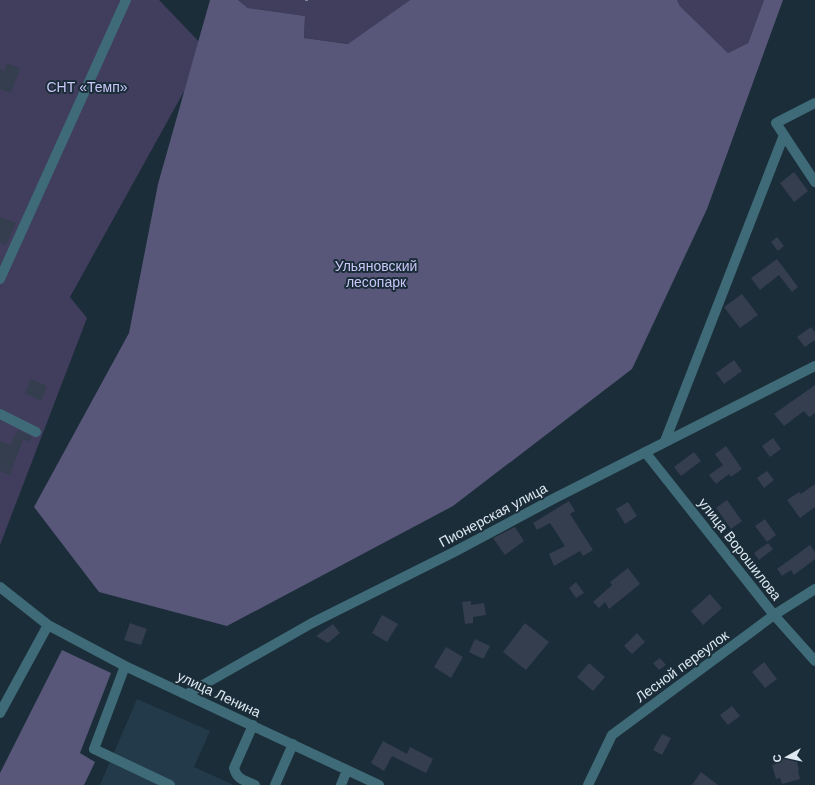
<svg xmlns="http://www.w3.org/2000/svg" width="815" height="785" font-family="Helvetica,sans-serif">
  <style>
    .built { fill: #223a49 }
    .green { fill: #403d5d }
    .forest { fill: #585679 }
    .building { fill: #353e4f }
    .lines { fill: none; stroke-linecap: round; stroke-linejoin: round }
    .path { stroke: #7a8892; stroke-width: 2; stroke-dasharray: 4 2; stroke-linecap: butt }
    .minor { stroke: #3e6b77; stroke-width: 10 }
    .labels { text-anchor: middle; stroke-width: 4; stroke-linejoin: round; paint-order: stroke }
    .park-label { font-size: 14px; fill: #cac7f9; stroke: #1b2d39 }
    .street-label { font-size: 14px; fill: #dee8f0; stroke: #1b2d39 }
  </style>
  <rect width="100%" height="100%" fill="#1b2d39"/>
  <path class="built" d="M137,699l73,32 -16,36 40,18h-134z"/>
  <path class="green" d="M0,0h159l48,50 -137,247 17,21 -87,227z
    M238,0h172l-61,44 -45,-6 1,-22 -57,-8z
    M677,0h87l-16,43 -20,10 -48,-47z"/>
  <path class="forest" d="M210,0h28l10,8 57,8 -1,22 44,6 62,-44h267l3,6 48,47 20,-10 16,-43h19l-76,209 -75,160 -179,137 -226,120 -128,-34 -65,-85 95,-174 29,-149z
    M62,650l49,23 -31,80 15,9 -11,23h-84v-12z"/>
  <path class="building" d="M7,63l13,5 -9,25 -11,-4v-20l4,2z
    M794,172l14,19 -14,11 -14,-19z
    M0,217l16,6 -10,22 -6,-3z
    M777,237l7,9 -6,5 -7,-9z
    M777,259l21,28 -6,5 -13,-17 -19,15 -9,-12z
    M742,294l16,21 -18,13 -16,-21z
    M811,327l4,5v8l-10,7 -8,-10z
    M734,360l8,11 -18,13 -8,-11z
    M31,379l16,7 -6,15 -16,-8z
    M815,385v28l-6,4 -5,-6 -20,15 -10,-12z
    M18,430l14,7 -3,5 -6,-3 -13,36 -10,-4v-30l10,4z
    M773,438l8,11 -11,8 -8,-11z
    M726,446l16,23 -11,8 -2,-3 -13,10 -7,-9 14,-10 -8,-11z
    M694,452l7,9 -20,15 -7,-9z
    M767,471l7,9 -10,8 -7,-10z
    M815,484v23l-15,11 -13,-18 12,-8 2,2z
    M727,500l15,21 -11,8 -15,-21z
    M569,501l6,10 -5,3 23,36 -10,6 -3,-5 -26,15 -5,-12 16,-8 -15,-23 -13,7 -4,-7z
    M628,502l9,14 -12,8 -9,-15z
    M765,519l11,16 -9,7 -12,-16z
    M515,527l9,14 -19,14 -12,-17z
    M768,543l5,6 -14,11 -5,-7z
    M810,545l5,7v7l-21,16 -3,-5 -9,6 -5,-7z
    M628,568l12,16 -31,25 -4,-7 -6,6 -6,-6 19,-17 -2,-3z
    M576,582l8,11 -8,5 -7,-10z
    M710,594l12,14 -19,17 -12,-14z
    M471,601v4l13,-2 2,12 -13,2v6l-8,1 -3,-22z
    M382,615l16,9 -11,18 -15,-9z
    M130,623l17,6 -6,16 -17,-5z
    M525,623l24,19 -23,28 -23,-18z
    M333,624l7,9 -12,10 -12,-7z
    M637,633l8,9 -13,12 -8,-8z
    M475,639l15,7 -6,12h-3l-12,-6z
    M446,647l17,10 -12,21 -17,-11z
    M660,658l6,7 -7,5 -6,-7z
    M764,662l13,17 -12,9 -13,-16z
    M589,663l16,14 -12,14 -16,-14z
    M732,706l8,10 -12,9 -8,-10z
    M662,734l9,4 -9,17 -9,-5z
    M383,741l24,13 3,-7 23,12 -7,14 -34,-17 -8,15 -13,-8z
    M792,754l1,5 3,-1 3,12 -1,1 2,8 -18,5 -2,-6 -4,1 -4,-14 4,-1 -2,-5z
    M701,772l17,13h-26z"/>
  <g class="lines">
    <path class="path" d="M305,0h3"/>
    <path class="minor" d="M815,103l-39,20 39,59
      M0,279l126,-279
      M0,414l36,18
      M665,441l119,-306
      M645,452l129,163 41,46
      M0,587l48,38 77,41 254,119
      M125,666l-31,83 76,36
      M187,694l125,-71 142,-71 101,-54 260,-132
      M0,713l48,-88
      M253,725l-19,43c3,12 10,12 21,17
      M275,785l18,-41
      M341,785l6,-15
      M588,785l24,-50 162,-120 41,-26"/>
  </g>
  <g class="labels">
    <g class="park-label">
      <text x="87" y="92">СНТ «Темп»</text>
      <text x="376" y="271">Ульяновский<tspan x="376" dy="16">лесопарк</tspan></text>
    </g>
    <g class="street-label">
      <text transform="translate(493 515) rotate(-28)" y="5">Пионерская улица</text>
      <text transform="translate(740 549) rotate(52)" y="5">улица Ворошилова</text>
      <text transform="translate(682 666) rotate(-36)" y="5">Лесной переулок</text>
      <text transform="translate(219 694) rotate(25)" y="5">улица Ленина</text>
    </g>
  </g>
  <g transform="translate(787 757) rotate(262)" stroke="#1b2d39" stroke-width="3" paint-order="stroke">
  <path d="M0-3L7 15L0 10L-7 15Z" fill="#dee8f0"/>
  <text y="-6" font-size="11" font-weight="bold" text-anchor="middle" fill="#dee8f0">С</text>
  </g>
</svg>
